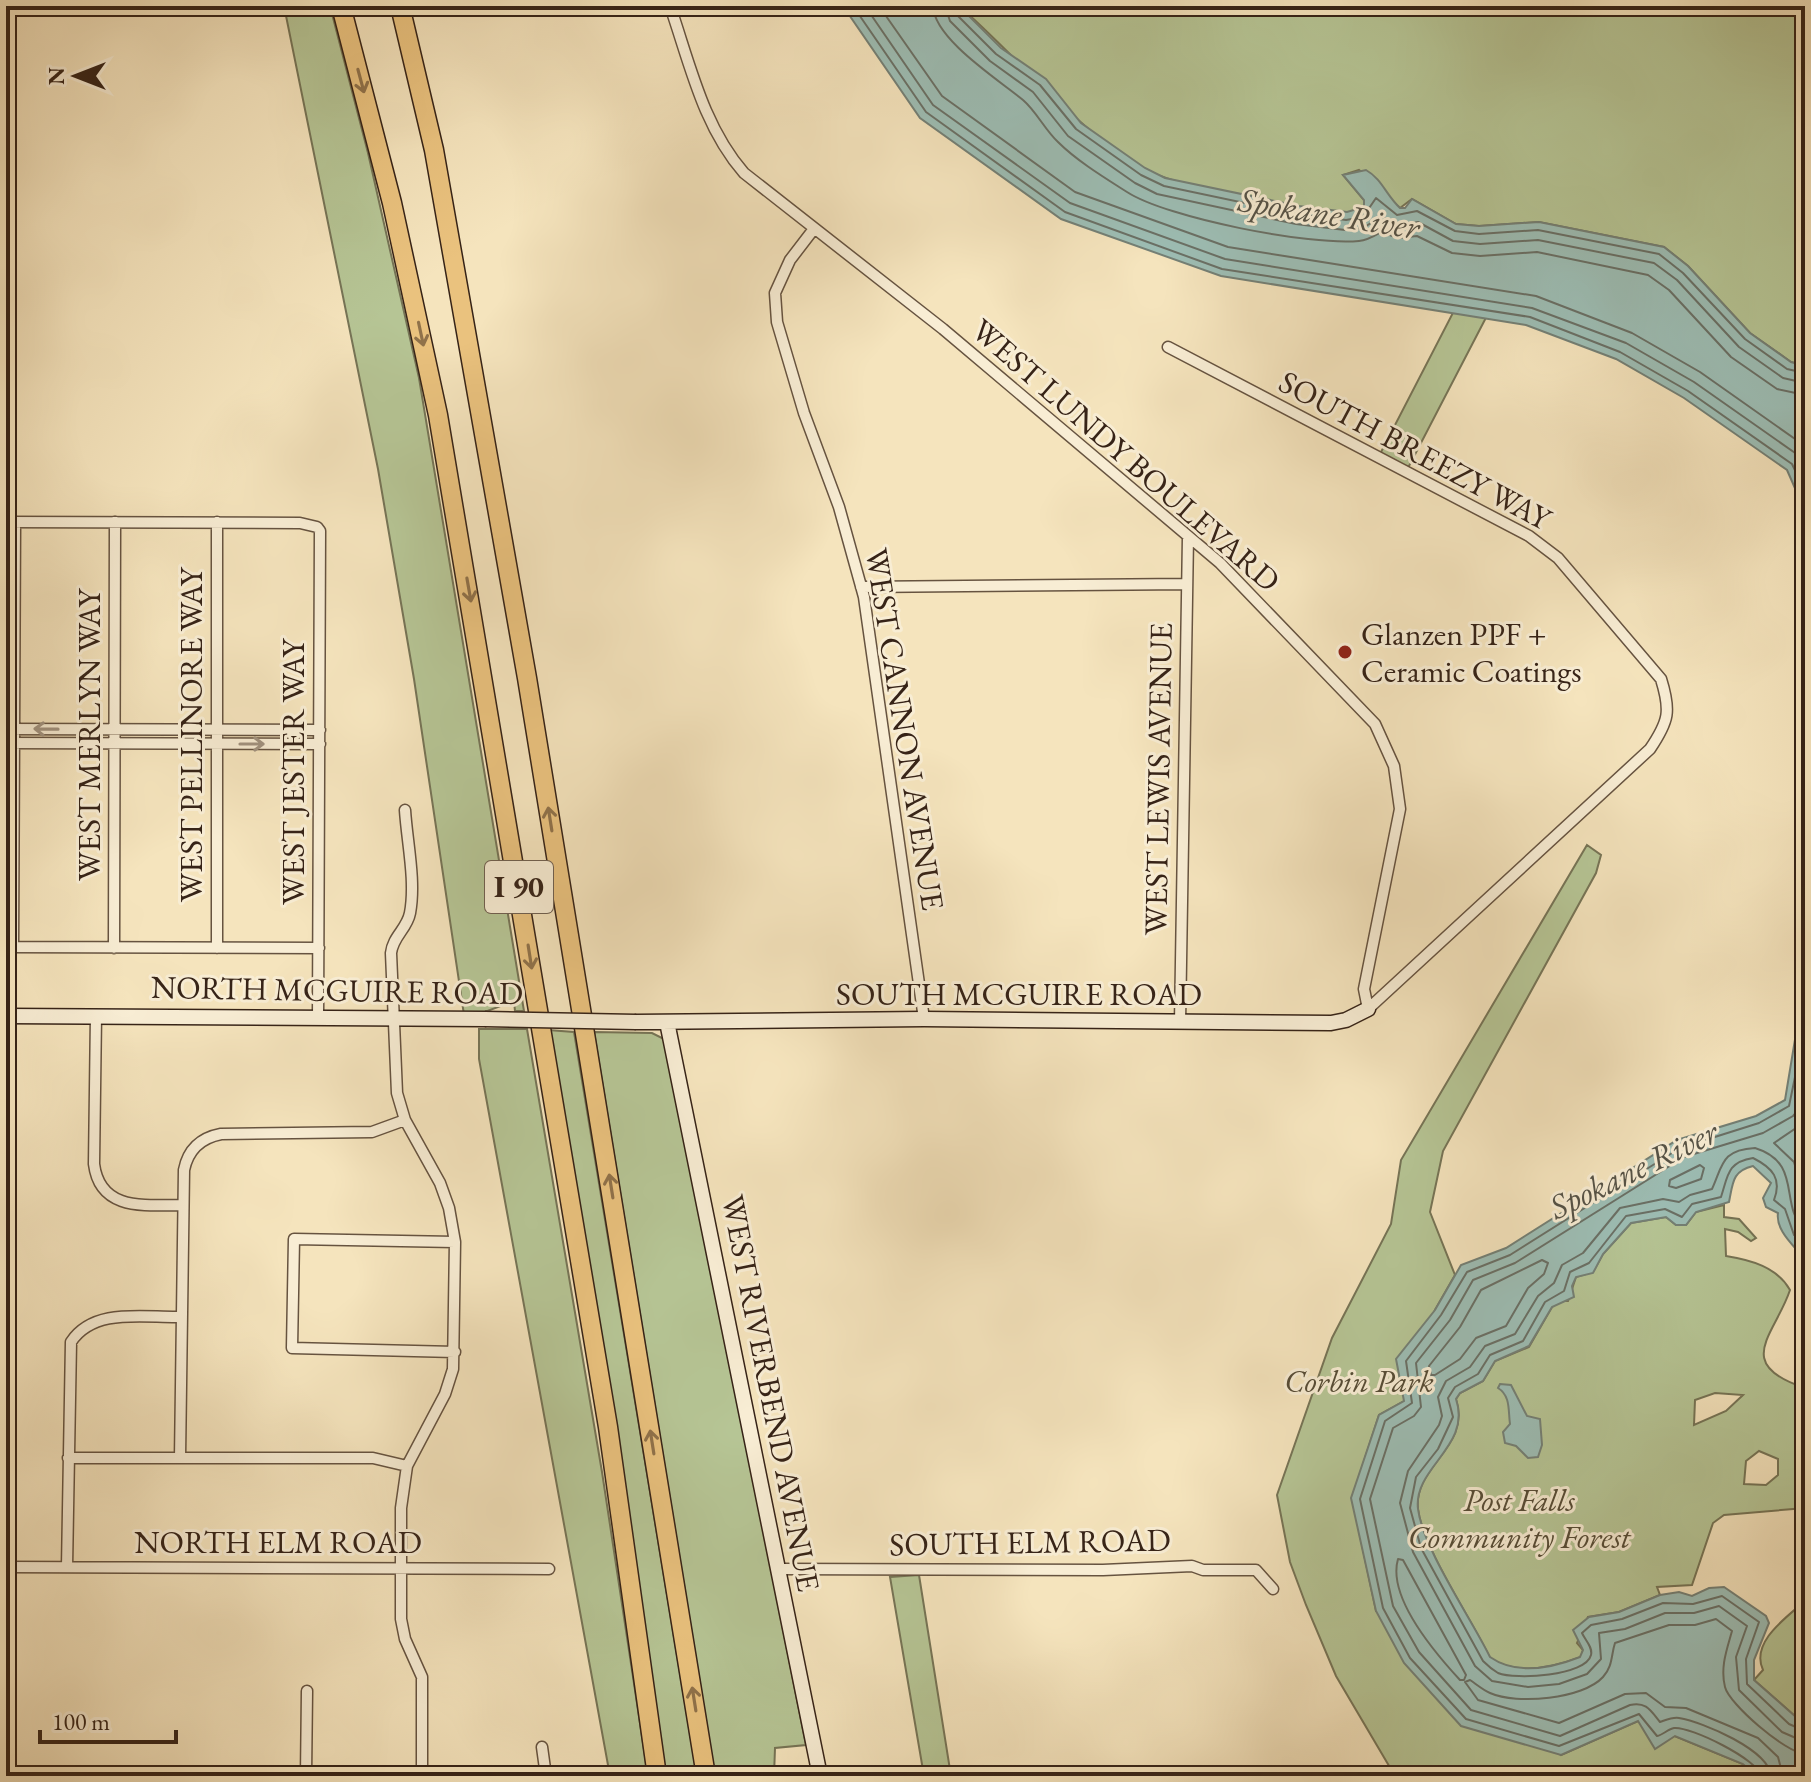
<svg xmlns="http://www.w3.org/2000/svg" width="1811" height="1782" font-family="'EB Garamond',serif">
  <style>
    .green { fill: #b6c595; stroke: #767456; stroke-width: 2; fill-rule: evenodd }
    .water { fill: #9dbeb5; stroke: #748076; stroke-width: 2 }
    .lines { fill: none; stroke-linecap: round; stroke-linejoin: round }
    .shore { stroke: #6a7066; stroke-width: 2 }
    .street-casing { stroke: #665340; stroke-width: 13 }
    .secondary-casing { stroke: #362317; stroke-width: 17 }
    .highway-casing { stroke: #362317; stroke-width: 21 }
    .street { stroke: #f8edd4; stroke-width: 10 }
    .secondary { stroke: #f8edd4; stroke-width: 14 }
    .highway { stroke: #eac27e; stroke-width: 18 }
    .secondary-bridge-casing { stroke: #362317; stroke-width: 17; stroke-linecap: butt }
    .secondary-bridge { stroke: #f8edd4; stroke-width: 14 }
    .oneway { stroke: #90724a }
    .oneway2 { stroke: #a1927f }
    .poi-dot { fill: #8f2418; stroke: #f8edd4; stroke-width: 3 }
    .labels { text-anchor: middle; stroke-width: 6; stroke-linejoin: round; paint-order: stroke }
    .shield { fill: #f8edd4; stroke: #706050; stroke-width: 2 }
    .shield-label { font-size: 30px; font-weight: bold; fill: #362317 }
    .street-label { font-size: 32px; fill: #362317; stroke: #f8edd4 }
    .poi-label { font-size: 32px; fill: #362317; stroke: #f8edd4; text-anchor: start }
    .park-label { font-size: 32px; font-style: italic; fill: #564c36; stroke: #f8edd4 }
    .water-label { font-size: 34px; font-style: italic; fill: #555246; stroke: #f8edd4 }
  </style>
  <rect width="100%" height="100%" fill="#f5e4bd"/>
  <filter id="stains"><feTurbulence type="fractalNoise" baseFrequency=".0025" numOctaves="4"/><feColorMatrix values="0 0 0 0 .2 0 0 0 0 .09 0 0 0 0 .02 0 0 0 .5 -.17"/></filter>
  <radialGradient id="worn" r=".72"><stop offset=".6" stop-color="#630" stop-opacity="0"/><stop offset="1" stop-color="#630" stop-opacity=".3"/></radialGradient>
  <path class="green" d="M284,6h46l38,147 51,225 105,633h-9l-1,-10 -32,12 -18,2 -50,-336 -36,-210z
    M959,6h846v360l-14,-4 -41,-29 -62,-67 -24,-19 -125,-25 -60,4 -23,-2 -44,-25 -12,9 -41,-38 -16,5 21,25v7c-17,12 -58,1 -78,-3 -39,-8 -82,-13 -120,-26 -71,-25 -149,-123 -207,-172z
    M1458,303l33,5 -83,160 -28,-14z
    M1587,845l14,10 -5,18 -153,278 -13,61 25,63 -20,35 -31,91 -25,14 -27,83 24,113 185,144 77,-34 105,43 13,12h-361l-59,-100 -30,-71 -16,-43 -13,-67 55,-157 59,-114 10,-64z
    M479,1029h48l75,443 46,304h-38l-131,-717z
    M548,1030l26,2 123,744h-31z
    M594,1032l58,1 14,7 140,705 -31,3 -1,28h-59z
    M1724,1205v12l15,2 17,19 -5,3 -13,-9 -13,-3 1,27c25,4 51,11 64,34 -15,45 -58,74 15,98v120l-81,7 -11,8 -21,62 -35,2 3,8 -41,17 -31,5 -11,26 6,7 -2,7c-29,11 -64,19 -91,1 -19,-40 -67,-109 -72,-149 -5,-43 54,-62 38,-110l4,-6 23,-12 12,-20 34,-14 23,-40 7,-6h9l8,-24 17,-5 10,-18 28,-31 35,-6 10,8h10l10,-13zM1715,1393l28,2 -17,16 -32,14 1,-25zM1759,1451l19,8v16l-12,10 -22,-1 2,-23z
    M919,1575l32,201h-27l-34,-199z
    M1805,1601v124l-51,-45 9,-10c-13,-28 24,-53 42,-69z"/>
  <path class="water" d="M843,6h116l42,42 45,31 35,44 64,45 20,10 134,28 48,6 17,-5v-7l-21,-25 23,-5c16,9 20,25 34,38h5l7,-9 44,25 23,2 60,-4 125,25 24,19 62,67 41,29 14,4v145l-18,-41 -103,-72 -68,-39 -90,-34 -305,-49 -160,-57 -141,-101z
    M1805,979v266l-9,4c-10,-11 -20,-23 -18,-36l-12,-6 -3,-9 8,-15 -18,-17c-21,5 -20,17 -24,36l-33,10 -10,13h-10l-10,-8 -35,6 -28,31 -10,19 -17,4 -4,9 2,11 -22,10 -23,39 -34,15 -12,20 -23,12 -4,6c16,48 -43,68 -38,110 5,40 53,109 72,148 27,19 62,11 90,0l3,-7 -10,-20 16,-13 30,-5 41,-17 19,-3 13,4 17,-8 15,-1 42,29 3,7 -15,37v20l51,45v51h-49l-13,-12 -68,-28 -20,13 -17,-28 -77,34 -100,-29 -57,-63 -28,-52 -25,-113 28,-83 25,-14 -8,-42 39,-49 26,-45 45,-17 171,-108 79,-24 29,-16z
    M1500,1384l11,1 16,31 13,3 2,26 -4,12 -10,1 -12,-12 -11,-3 -2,-11 7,-8c-2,-13 1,-28 -12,-36z"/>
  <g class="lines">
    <path class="shore" d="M853,6l73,106 139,100 157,57 308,48 90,35 68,39 104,73 13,27
      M865,6l68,99 137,98 155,56 307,49 94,35 68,39 104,73 7,10
      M879,6l63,90 133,96 153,55 308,49 96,37 68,39 105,74
      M933,6c1,33 66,74 90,94 13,11 22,30 35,42 19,19 47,36 69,50 40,26 184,54 232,49 9,-1 15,-5 22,-9l17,6 19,-2 35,17 28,3 57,-4 111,23 21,15 62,67 46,32 28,6
      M945,6l5,15 40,40 43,31 35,44 67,47 22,11 139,30 49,6 18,-2 19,-12 15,10 21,-4 35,19 27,3 58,-4 116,23 23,17 62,67 44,31 22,5
      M955,6l2,9 39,39 44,31 36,44 65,46 23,11 133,28 49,6 17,-3 13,-19 21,17 20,-4 38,20 24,3 59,-4 121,24 24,19 62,66 42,30 18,4
      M1805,1122l-31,21 20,19 11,38
      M1700,1165l4,3 -3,11 -25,9 -7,-2 1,-6z
      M1805,1229c-27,-22 -1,-66 -50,-81 -34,2 -32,17 -43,41l-22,6 -11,7 -16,-3 -43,9 -37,45 -21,12 -8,18 -16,13 -23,38 -30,12 -15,21 -24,14 -8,16 4,19 -3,9 -31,46 -8,32 13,49 62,114 17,15 36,6 31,-3 28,-10 14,-15 -2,-26 26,-4 40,-16h29l25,-7 28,20 -11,31 3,33 43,42 23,10
      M1805,1239l-11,-4 -9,-26 -11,-9c8,-21 -1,-32 -21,-42 -26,4 -25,18 -32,39l-29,7 -10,13 -17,-8 -39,7 -37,47 -19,9 -6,19 -19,11 -22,39 -33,14 -12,19 -23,13 -7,11 5,19 -15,32 -22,28 -6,31 11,40 62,113c4,4 10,9 15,12 17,7 88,3 93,-18 2,-8 -6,-15 -9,-22l9,-8 31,-6 41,-16 30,1 29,-8 37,26 -13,37 1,25 42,40 16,7
      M1542,1260l6,3 -4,11 -16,14 -22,38 -30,12 -16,21 -25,16h-4l-2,-9 31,-39 21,-37z
      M1398,1559l5,1 63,115 -2,5h-4c-24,-26 -73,-83 -62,-121z
      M1761,1776c-2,-16 -71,-50 -87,-48 -6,1 -11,7 -17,8l-18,-22 -80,32 -93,-27 -56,-61 -27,-50 -23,-109 25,-78 27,-18 -6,-42 35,-46 26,-43 43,-17 170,-107 79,-25 30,-17 16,-77
      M1771,1776c-2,-26 -68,-54 -92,-58 -7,-1 -13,2 -19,4 -9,-11 -14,-21 -30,-17l-70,31 -89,-26 -52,-58 -26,-46 -23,-107 23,-71 21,-12 7,-9 -5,-44 34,-43 23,-40 42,-17 169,-106 79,-24 30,-17 9,-10 3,-16
      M1783,1776l-5,-19 -20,-19 -72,-30 -21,-1 -19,-14 -21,1 -66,29 -81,-23 -13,-18 5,-2c6,4 13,10 20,13 27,12 93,6 113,-16 10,-11 8,-22 12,-34l54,-18h26l21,-6 16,12c-5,18 -12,36 -7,56 4,17 61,66 80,67"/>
    <g class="street-casing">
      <path id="street" d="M670,6c20,58 33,120 74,167l199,156 277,234 155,161 19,42 6,43 -36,180 4,20 282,-260c19,-28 21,-38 11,-70l-103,-121 -29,-22 -361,-189
        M813,230l-23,30 -15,33 2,29 27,91 35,94 25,90 60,422
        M6,522l294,1 17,4 3,4 -2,488
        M861,587l326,-3
        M6,729l314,1
        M6,743l314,1
        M405,810c2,32 11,71 5,103 -3,16 -17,23 -19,40l6,140 8,27 35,63 9,25 6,34 -2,127 -8,25 -38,72 -6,42v111l4,20 17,38v99
        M9,947l310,1
        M13,947l2,-425
        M114,948l1,-426
        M217,948v-426
        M96,1015l-2,149c6,48 52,41 89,41
        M1180,1023l8,-486
        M455,1242l-161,-3 -2,109 163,4
        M68,1458h305l34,8
        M180,1458l4,-288c4,-20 16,-32 37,-36l151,-2 33,-12
        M6,1567l543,2
        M67,1567l4,-225c23,-35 73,-24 110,-25
        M778,1569l325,1 89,-4 11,4h53l17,19
        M542,1747l4,29
        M306,1776l1,-85"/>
    </g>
    <g class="secondary-casing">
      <path id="secondary" d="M6,1016l479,3
        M636,1022l288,-3 407,4 15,-3 22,-11
        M667,1022l153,754"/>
    </g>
    <g class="highway-casing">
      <path id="highway" d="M341,6l51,197 46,212 170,1012 49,349
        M400,6l34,144 93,528 179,1098"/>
    </g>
    <use href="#street" class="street"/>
    <use href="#secondary" class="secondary"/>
    <use href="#highway" class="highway"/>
    <g class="secondary-bridge-casing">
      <path id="secondary-bridge" d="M485,1019l151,3"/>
    </g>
    <use href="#secondary-bridge" class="secondary-bridge"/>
  </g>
  <defs><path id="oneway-shaft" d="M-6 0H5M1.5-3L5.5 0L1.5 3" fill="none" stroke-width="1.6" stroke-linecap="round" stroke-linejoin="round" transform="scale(2)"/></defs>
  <g class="oneway">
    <use href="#oneway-shaft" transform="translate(361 81) rotate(75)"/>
    <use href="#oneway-shaft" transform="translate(421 334) rotate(78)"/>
    <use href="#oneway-shaft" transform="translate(469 590) rotate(80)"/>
    <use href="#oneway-shaft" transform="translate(550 819) rotate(-99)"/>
    <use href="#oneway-shaft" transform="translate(530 957) rotate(81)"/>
    <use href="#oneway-shaft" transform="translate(611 1186) rotate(-99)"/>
    <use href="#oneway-shaft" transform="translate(652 1442) rotate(-99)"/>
    <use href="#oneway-shaft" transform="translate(694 1699) rotate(-99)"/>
  </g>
  <g class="oneway2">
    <use href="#oneway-shaft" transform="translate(46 729) rotate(-179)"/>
    <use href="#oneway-shaft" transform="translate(252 744)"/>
  </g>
  <circle class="poi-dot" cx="1345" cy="652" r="8"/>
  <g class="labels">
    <rect class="shield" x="485" y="861" width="68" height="52" rx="6"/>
    <g class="shield-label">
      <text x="519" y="897">I 90</text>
    </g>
    <g class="street-label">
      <text transform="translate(1415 450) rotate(28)" y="11">SOUTH BREEZY WAY</text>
      <text transform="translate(1126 455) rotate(41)" y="11">WEST LUNDY BOULEVARD</text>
      <text transform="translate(905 729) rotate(81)" y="11">WEST CANNON AVENUE</text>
      <text transform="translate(89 735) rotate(-90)" y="11">WEST MERLYN WAY</text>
      <text transform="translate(191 735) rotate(-90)" y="11">WEST PELLINORE WAY</text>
      <text transform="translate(293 772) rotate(-90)" y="11">WEST JESTER WAY</text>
      <text transform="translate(1158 779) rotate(-89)" y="11">WEST LEWIS AVENUE</text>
      <text transform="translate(337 990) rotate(1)" y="11">NORTH MCGUIRE ROAD</text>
      <text x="1019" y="1005">SOUTH MCGUIRE ROAD</text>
      <text transform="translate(771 1393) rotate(79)" y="11">WEST RIVERBEND AVENUE</text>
      <text x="278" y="1553">NORTH ELM ROAD</text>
      <text transform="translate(1030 1542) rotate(-1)" y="11">SOUTH ELM ROAD</text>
    </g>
    <g class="poi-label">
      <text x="1361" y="645">Glanzen PPF +<tspan x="1361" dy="37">Ceramic Coatings</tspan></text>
    </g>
    <g class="park-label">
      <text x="1359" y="1392">Corbin Park</text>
      <text x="1519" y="1511">Post Falls<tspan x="1519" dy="37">Community Forest</tspan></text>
    </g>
    <g class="water-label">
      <text transform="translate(1329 213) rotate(9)" y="12">Spokane River</text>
      <text transform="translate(1633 1169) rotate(-26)" y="12">Spokane River</text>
    </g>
  </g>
  <rect width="1811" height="1782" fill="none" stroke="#f5e4bd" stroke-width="32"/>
  <rect x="8" y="8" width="1795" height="1766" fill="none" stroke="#362317" stroke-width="4"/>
  <rect x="16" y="16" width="1779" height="1750" fill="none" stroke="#362317" stroke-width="2"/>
  <g transform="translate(76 76) rotate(270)" stroke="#f8edd4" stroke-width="6" paint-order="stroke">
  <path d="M0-6L14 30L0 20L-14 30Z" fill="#362317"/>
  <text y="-12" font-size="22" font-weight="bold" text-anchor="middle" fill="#362317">N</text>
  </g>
  <path d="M40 1730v12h136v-12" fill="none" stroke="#362317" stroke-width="4"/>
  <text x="52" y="1730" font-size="24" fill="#362317" stroke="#f8edd4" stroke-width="6" paint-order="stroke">100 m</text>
  <rect width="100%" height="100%" filter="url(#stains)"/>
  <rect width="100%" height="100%" fill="url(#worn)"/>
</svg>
